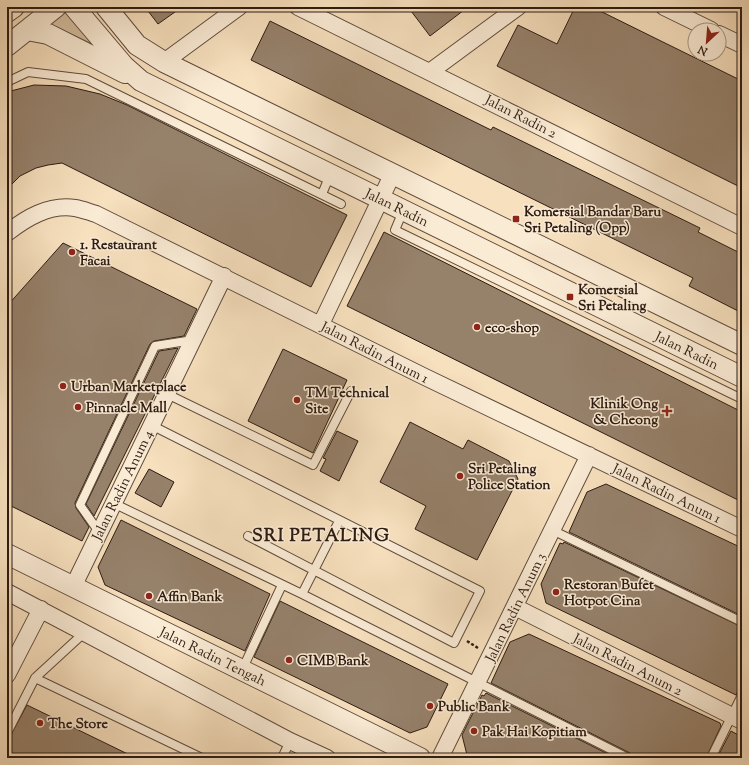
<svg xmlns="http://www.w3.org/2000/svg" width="749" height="765" font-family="'Sorts Mill Goudy',serif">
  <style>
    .green { fill: #d5bfa1; stroke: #816d5a }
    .building { fill: #96816b; stroke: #2d1b12 }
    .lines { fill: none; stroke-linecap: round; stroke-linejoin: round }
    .service-casing { stroke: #604c3d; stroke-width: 10 }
    .minor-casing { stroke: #604c3d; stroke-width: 18 }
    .tertiary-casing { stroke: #604c3d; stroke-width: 22 }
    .path { stroke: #2d1b12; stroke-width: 2.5; stroke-dasharray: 3 2; stroke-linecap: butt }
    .service { stroke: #faebd5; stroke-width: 8 }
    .minor { stroke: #faebd5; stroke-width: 16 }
    .tertiary { stroke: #faebd5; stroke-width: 20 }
    .poi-dot { fill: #8f2418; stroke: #faebd5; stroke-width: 1.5 }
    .labels { text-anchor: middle; stroke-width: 3; stroke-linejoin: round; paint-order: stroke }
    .street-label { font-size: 14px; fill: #2d1b12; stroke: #faebd5 }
    .poi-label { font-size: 14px; font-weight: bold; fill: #2d1b12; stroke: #faebd5; text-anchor: start }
    .district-label { font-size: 18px; font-weight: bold; letter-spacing: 1px; fill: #2d1b12; stroke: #faebd5 }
  </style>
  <rect width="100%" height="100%" fill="#f7e0be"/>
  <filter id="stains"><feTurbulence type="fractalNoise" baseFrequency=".005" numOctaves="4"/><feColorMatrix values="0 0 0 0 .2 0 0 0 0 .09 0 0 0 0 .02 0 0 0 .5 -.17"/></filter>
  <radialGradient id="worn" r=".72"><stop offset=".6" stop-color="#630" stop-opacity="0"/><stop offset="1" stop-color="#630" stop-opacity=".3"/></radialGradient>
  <path class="green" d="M62,7l43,43 -59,-28z"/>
  <path class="building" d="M145,7h37l-24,17z
    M408,7h60l-38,29z
    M575,7h17l150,74v107l-245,-122 21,-41 39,19z
    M270,21l221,109 2,-3 207,101 -2,4 44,22v59l-53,-27 4,-8 -442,-218z
    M34,85l32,1 34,8 27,11 220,110 -36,72 -249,-124 -14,2 -12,3 -16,8 -13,13v-97z
    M384,232l358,180v90l-395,-196z
    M63,243l134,66 -13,27 -30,5 -4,3 -75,159 1,5 13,19 -7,14 -75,-37v-198z
    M178,348l-84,168 -8,-12 73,-153z
    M283,349l64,31 -34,73 -65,-32z
    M410,422l53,27 5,-9 41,21 9,18 -41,81 -62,-31 11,-23 -46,-24z
    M337,431l21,10 -19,40 -19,-10 6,-12 -3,-1z
    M149,469l25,13 -13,25 -26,-14z
    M606,484l136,64v68l-173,-84 18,-40z
    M121,520l149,74 -25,57 -140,-66 -7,-18z
    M564,542l178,85v55l-6,13 -190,-92 -5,-19 19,-41 3,1z
    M280,601l168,83 -21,43 -17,6 -156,-76z
    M529,634l191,89 1,3 -15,32h-73l-3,-5 -139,-70 19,-41z
    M486,693l130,65h-143l-6,-3 -5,-20 20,-40 2,1z
    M27,705l109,53h-129v-16z
    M731,731l11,6v21h-25z"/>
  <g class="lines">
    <g class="service-casing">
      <path id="service" d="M7,82l21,-10 58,7 255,125
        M322,194l8,-19
        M403,211l-8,19 347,169
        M167,394l146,71 38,-74
        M151,425l329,166 -26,52 -206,-107
        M113,503l189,91 326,164
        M552,530l190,92
        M99,532l-19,-27 75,-159 38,-6
        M302,594l37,-73
        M242,670l40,-85
        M35,678l167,80
        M7,733l28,-55 50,-46
        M282,758l8,-17
        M711,758l31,-63"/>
    </g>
    <g class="minor-casing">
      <path id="minor" d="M298,7l444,220
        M664,7l47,23
        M719,34l23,11
        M164,62l75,-55
        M431,71l87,-64
        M7,233c19,-15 42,-29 68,-25 7,1 14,4 21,6l329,163 317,152
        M321,324l72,-151
        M73,587l151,-311
        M7,592l283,149 37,17
        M515,607l227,114
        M7,675l34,-66
        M440,758l149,-303"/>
    </g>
    <g class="tertiary-casing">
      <path id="tertiary" d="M74,7l50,59 17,15 601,296
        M106,7l31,38 27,17 578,283
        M7,12l7,-5
        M27,30l21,4 77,39
        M7,46l49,-39
        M7,554l413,204"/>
    </g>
    <path class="path" d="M467,641l11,7"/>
    <use href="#service" class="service"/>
    <use href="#minor" class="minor"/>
    <use href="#tertiary" class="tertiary"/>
  </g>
  <g class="poi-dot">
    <rect x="512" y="215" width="8" height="8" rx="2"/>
    <circle cx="72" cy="252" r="4"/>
    <rect x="566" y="293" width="8" height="8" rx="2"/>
    <circle cx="477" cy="327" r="4"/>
    <circle cx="63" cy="386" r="4"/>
    <circle cx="297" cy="400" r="4"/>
    <circle cx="78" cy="407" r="4"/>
    <path d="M665 405h4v4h4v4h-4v4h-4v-4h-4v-4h4z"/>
    <circle cx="460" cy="476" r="4"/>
    <circle cx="556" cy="592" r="4"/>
    <circle cx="149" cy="596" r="4"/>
    <circle cx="289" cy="660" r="4"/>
    <circle cx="430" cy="706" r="4"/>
    <circle cx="40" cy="723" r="4"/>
    <circle cx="474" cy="731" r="4"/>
  </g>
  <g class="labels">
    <g class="street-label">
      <text transform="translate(521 116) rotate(27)" y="5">Jalan Radin 2</text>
      <text transform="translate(397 207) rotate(26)" y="5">Jalan Radin</text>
      <text transform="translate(687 350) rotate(26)" y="5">Jalan Radin</text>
      <text transform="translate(375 352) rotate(27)" y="5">Jalan Radin Anum 1</text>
      <text transform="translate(122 485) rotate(-64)" y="5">Jalan Radin Anum 4</text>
      <text transform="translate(667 493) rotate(26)" y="5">Jalan Radin Anum 1</text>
      <text transform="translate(515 607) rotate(-64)" y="5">Jalan Radin Anum 3</text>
      <text transform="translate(213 656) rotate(26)" y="5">Jalan Radin Tengah</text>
      <text transform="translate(628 664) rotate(27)" y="5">Jalan Radin Anum 2</text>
    </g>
    <g class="poi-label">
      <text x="524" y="216">Komersial Bandar Baru<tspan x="524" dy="16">Sri Petaling (Opp)</tspan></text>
      <text x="80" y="249">1. Restaurant<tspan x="80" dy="16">Facai</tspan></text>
      <text x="578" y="294">Komersial<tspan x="578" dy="16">Sri Petaling</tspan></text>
      <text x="485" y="332">eco-shop</text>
      <text x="71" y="391">Urban Marketplace</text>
      <text x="305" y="397">TM Technical<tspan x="305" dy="16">Site</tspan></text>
      <text x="658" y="408" text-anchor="end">Klinik Ong<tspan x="658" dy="16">&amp; Cheong</tspan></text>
      <text x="86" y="412">Pinnacle Mall</text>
      <text x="468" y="473">Sri Petaling<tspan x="468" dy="16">Police Station</tspan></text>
      <text x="564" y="589">Restoran Bufet<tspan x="564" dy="16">Hotpot Cina</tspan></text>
      <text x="157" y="601">Affin Bank</text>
      <text x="297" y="665">CIMB Bank</text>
      <text x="438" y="711">Public Bank</text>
      <text x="48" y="728">The Store</text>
      <text x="482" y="736">Pak Hai Kopitiam</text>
    </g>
    <g class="district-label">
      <text x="321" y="541">SRI PETALING</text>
    </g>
  </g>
  <rect width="749" height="765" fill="none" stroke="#f7e0be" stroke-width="24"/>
  <rect x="8" y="8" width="733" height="749" fill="none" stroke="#2d1b12" stroke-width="2"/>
  <rect x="12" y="12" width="725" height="741" fill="none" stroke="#2d1b12"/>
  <g transform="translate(707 42) rotate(206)"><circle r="19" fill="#faebd5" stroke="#a89887"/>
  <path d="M0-3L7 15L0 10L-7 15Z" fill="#8f2418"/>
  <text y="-6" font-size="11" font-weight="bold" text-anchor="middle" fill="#2d1b12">N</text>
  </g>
  <rect width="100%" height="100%" filter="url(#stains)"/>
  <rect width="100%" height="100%" fill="url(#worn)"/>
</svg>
